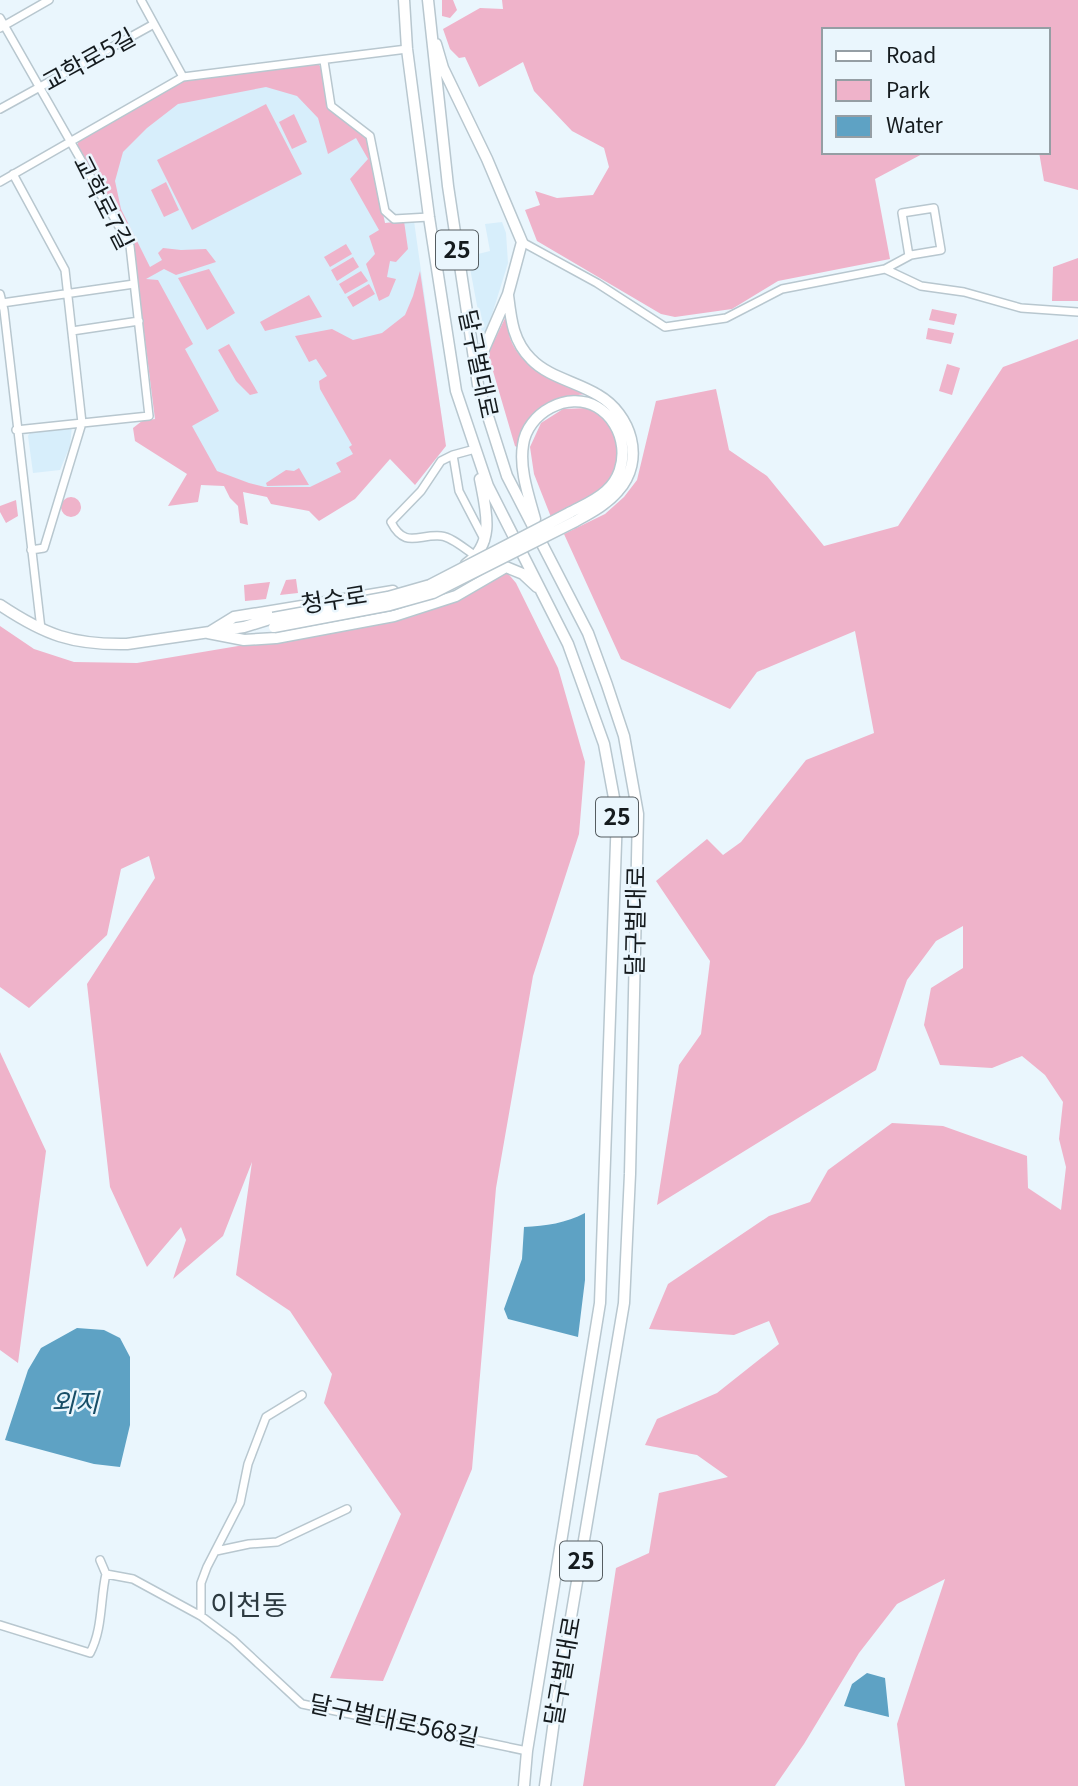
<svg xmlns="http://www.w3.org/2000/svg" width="1078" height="1786" font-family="Georgia,'Noto Sans KR',serif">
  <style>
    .built { fill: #d7eefb }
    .green { fill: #efb3ca }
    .water { fill: #5ea2c4 }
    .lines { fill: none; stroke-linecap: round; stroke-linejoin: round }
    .minor-casing { stroke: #b8c7cf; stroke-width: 10 }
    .major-casing { stroke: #b8c7cf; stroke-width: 13 }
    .minor { stroke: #fff; stroke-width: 7 }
    .major { stroke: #fff; stroke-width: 10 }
    .major-bridge-casing { stroke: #b8c7cf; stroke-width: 13; stroke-linecap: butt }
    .major-bridge { stroke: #fff; stroke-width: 10 }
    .labels { text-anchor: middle; stroke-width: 5; stroke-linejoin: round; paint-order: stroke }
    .shield { fill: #eaf6fd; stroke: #555d61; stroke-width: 2 }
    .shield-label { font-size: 23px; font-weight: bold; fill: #151b1e }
    .street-label { font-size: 24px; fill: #151b1e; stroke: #eaf6fd }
    .water-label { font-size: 26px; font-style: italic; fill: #184e67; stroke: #eaf6fd }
    .quarter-label { font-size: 28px; fill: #2d3a40; stroke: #eaf6fd }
  </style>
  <rect width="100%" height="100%" fill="#eaf6fd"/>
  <path class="built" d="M318,64l11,44 38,29 18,86 29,-2 30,213 -132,60 -48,1 -41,-15 -68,-61 -22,-174 -56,-99 111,-67z
    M502,222l4,11 2,30 -22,71 -4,-2 -13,-69 6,-1 -1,-7 16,-4 -5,-27z
    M72,426l-2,20 -10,24 -27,3 -5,-37 4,-6z"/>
  <path class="green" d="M442,0h11l4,10 -7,8 -8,-2z
    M502,0h576v190l-34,-9 -5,-29h9v-122h-224v122h102l-51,27 15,80 -112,22 -46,28 -57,8 -14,-3 -124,-73 -12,-31 15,-5 -5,-14 22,7 36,-3 16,-28 -5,-19 -32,-17 -38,-40 -11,-29 -44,25 -14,-30 -6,1 -9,-9 -7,-20 37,-21 23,1z
    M318,64l5,5 6,39 38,29 18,86 19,-2 4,28 -12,13 -6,-1 -3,16 9,2 -7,17 -10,5 -13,-37 9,-10 -6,-18 10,-6 -29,-51 18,-20 -12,-21 -28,16 -10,-36 -21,-22 -31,-9 -88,17 -31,24 -24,24 -8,29 6,28 29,58 12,-7 -4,-7 5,-5 18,2 25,-1 10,13 -40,13 -12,-6 -18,10 12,1 35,64 -8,5 34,62 -27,15 25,45 32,12 16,4h45l31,-15 -5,-9 17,-9 -4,-7 3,-2 -32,-56 -1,-8 8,-5 -11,-17 -7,3 -14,-26 37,-7 21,11 29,-7 23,-18 8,-19 7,-25 26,175 -31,39 -25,-26 -35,40 -36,22 -10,-10 -38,-7 -4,-7 -24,-5 5,33 -8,-2 -2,-17 -8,-8 -6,-12 -23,-1 -3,17 -30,4 19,-32 -52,-33 -2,-13 9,-7 13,-2 -22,-174 -56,-99 2,-6 109,-61z
    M266,104l36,70 -110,56 -35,-70z
    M294,114l13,28 -15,7 -13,-27z
    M166,182l13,28 -15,7 -13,-27z
    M346,244l6,10 -22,13 -6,-10z
    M353,257l6,10 -22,14 -6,-11z
    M1078,258v43h-26l1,-34z
    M209,269l26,44 -28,17 -29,-52z
    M361,271l7,10 -23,13 -6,-10z
    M369,284l6,10 -22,13 -6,-10z
    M309,295l13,22 -57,14 -5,-9z
    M932,309l25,5 -3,11 -25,-5z
    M506,316c2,7 2,15 4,22 11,32 49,44 77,56 -39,4 -61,13 -69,54l-3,-2 -27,-92z
    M928,328l26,5 -3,11 -25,-5z
    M1078,339v1447h-173l-8,-62 48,-145 -48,25 -38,49 -55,91 -29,42h-192l33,-218 33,-15 10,-60 69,-16 -31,-22 -52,-10 12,-26 60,-26 62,-49 -10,-23 -35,14 -85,-6 19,-45 101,-68 41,-14 18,-32 64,-47 51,3 84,30 1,32 33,22 5,-43 -7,-28 4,-37 -18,-27 -23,-19 -30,12 -52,-3 -16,-40 7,-37 32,-20v-42l-27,15 -29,39 -31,90 -219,135 22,-140 22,-31 9,-73 -54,-80 51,-42 16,16 18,-13 65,-82 68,-27 -19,-102 -98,41 -27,37 -109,-50 -57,-125 41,-20 19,-17 13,-17 19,-79 60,-12 13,61 38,26 57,70 74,-20 105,-159z
    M229,344l29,49 -8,2 -14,-14 -18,-31z
    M947,364l13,4 -8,27 -13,-4z
    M588,408c6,4 13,8 18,12 25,23 10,61 -15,76 -12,8 -27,14 -40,21l-17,-43 -4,-27 11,-24 22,-14z
    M299,468l10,17 -42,1 -1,-3 20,-13 8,1z
    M61 507a10 10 0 1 1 20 0a10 10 0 1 1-20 0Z
    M16,500l2,16 -12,7 -6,-11v-6z
    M506,571l10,12 42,85 27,94 -6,72 -46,142 -37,212 -24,281 -89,212 -53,-3 71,-164 -77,-111 8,-29 -42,-63 -54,-36 16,-113 -29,74 -50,43 13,-39 -5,-13 -34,40 -37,-80 -23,-203 68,-106 -6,-22 -28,13 -14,66 -78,73 -29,-21v-361l34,23 40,13 63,1 274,-46 41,-14z
    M296,579l2,14 -18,2 6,-15z
    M270,582l-4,17 -21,2 -1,-16z
    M0,1052l46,99 -28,212 -18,-13z"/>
  <path class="water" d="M585,1213v67l-7,57 -70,-18 -4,-10 18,-50 2,-32c22,-1 42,-4 61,-14z
    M77,1328l27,2 16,8 10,19v68l-10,42 -26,-3 -89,-24 23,-70 13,-22z
    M867,1673l18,5 4,39 -45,-11 8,-22z"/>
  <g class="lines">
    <g class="minor-casing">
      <path id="minor" d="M141,0l42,77
        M0,18l130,228 19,170 -133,14
        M0,28l49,-28
        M324,61l7,45 39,30 15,75 9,8 35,-2
        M0,109l154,-85
        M13,174l52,96 17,153 -38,125 -13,2
        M0,182l183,-105 224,-28
        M522,242l75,41 68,44 61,-9 56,-29 103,-20 36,17 43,6 57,16 57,4
        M885,269l26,-14 30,-5 -7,-42 -32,5 7,43
        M0,294l4,16 37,319
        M2,303l132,-19
        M72,331l67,-10
        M475,449l-22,6 -12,6 -20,30 -30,31c14,27 27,12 50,14 11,1 25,14 35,20
        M453,455l6,36 26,50
        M216,1551l33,-7 28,-2 70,-33
        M100,1560l6,14 27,5 68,37 32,24 69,64 225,47
        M201,1616v-33l6,-16 33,-64 8,-39 18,-47 36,-22
        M0,1625l90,28c13,-24 10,-54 16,-79"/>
    </g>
    <g class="major-casing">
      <path id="major" d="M404,0l3,49 22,168 27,174 32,95 80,158 36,100 13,70 -17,489 -73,448 -3,35
        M428,0l20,186 30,199 29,91 81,157 19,52 17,51 14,78 -8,360 -6,129 -68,403 -11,80
        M436,44l7,24 44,91 35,83 -14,52 -33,76
        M508,295c3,25 5,46 23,64 17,18 46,23 67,36 33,19 48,65 20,96 -12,14 -28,22 -44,31
        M535,519c-6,-22 -16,-50 -12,-74 4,-32 45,-55 74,-38 29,17 35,61 9,84 -11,10 -24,15 -37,22
        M466,564c30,-21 20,-54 14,-85
        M0,605c45,30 72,40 127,39l117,-17 29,-9
        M208,633l26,-16 159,-26
        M208,633l36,7 32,-2 118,-22 62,-20 50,-29 17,7 14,13"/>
    </g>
    <use href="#minor" class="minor"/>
    <use href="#major" class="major"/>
    <g class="major-bridge-casing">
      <path id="major-bridge" d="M273,618l115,-21 42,-12 139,-72
        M274,627l116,-22 43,-12 141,-71"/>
    </g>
    <use href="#major-bridge" class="major-bridge"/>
  </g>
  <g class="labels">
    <g class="shield">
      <rect x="436" y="230.5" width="42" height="39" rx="5"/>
      <rect x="596" y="797.5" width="42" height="39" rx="5"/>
      <rect x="560" y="1541.5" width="42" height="39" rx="5"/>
    </g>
    <g class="shield-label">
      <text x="457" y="258">25</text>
      <text x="617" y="825">25</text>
      <text x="581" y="1569">25</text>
    </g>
    <g class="street-label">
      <text transform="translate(89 60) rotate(-29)" y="8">교학로5길</text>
      <text transform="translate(103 203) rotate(63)" y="8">교학로7길</text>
      <text transform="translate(478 364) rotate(78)" y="8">달구벌대로</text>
      <text transform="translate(334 600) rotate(-9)" y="8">청수로</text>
      <text transform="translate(636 921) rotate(-89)" y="8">달구벌대로</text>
      <text transform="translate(563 1671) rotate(-80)" y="8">달구벌대로</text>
      <text transform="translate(394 1721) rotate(12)" y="8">달구벌대로568길</text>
    </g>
    <g class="water-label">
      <text x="75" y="1412">외지</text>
    </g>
    <g class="quarter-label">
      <text x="249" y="1615">이천동</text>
    </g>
  </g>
  <rect x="822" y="28" width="228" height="126" fill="#eaf6fd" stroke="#959ea4" stroke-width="2"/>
  <rect x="836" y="51" width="35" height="10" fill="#ffffff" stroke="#959ea4" stroke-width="2"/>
  <text x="886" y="63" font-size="21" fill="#151b1e">Road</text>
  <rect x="836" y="80" width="35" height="21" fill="#efb3ca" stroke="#959ea4" stroke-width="2"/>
  <text x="886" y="98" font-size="21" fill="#151b1e">Park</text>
  <rect x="836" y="116" width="35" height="21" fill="#5ea2c4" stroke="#959ea4" stroke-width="2"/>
  <text x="886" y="133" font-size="21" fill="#151b1e">Water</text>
</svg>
